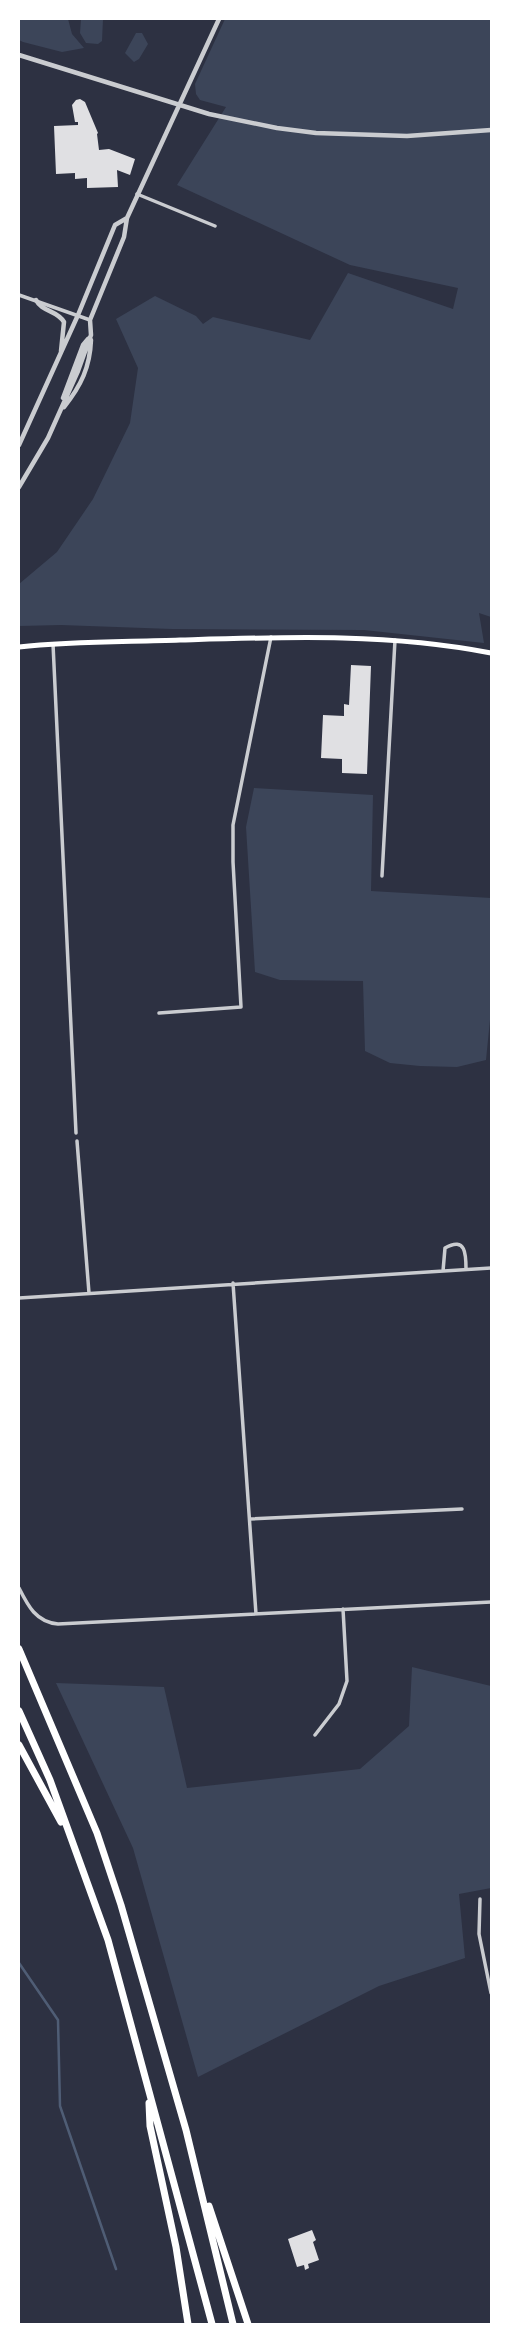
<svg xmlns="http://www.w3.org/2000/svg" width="510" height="2343" font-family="'Exo 2',sans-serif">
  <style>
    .green { fill: #3c4559 }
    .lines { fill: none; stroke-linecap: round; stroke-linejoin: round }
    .stream { stroke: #4f5d75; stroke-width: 2.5 }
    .building { fill: #e0e0e3 }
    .minor { stroke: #caccd0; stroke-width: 3.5 }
    .tertiary { stroke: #caccd0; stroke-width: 4.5 }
    .secondary { stroke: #fff; stroke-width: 5 }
    .motorway { stroke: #fff; stroke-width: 7 }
  </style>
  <rect width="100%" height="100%" fill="#2d3142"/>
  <path class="green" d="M19,19h49l4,15 12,14 -22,4 -39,-10 -4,-2z
    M81,19h22l-1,22 -4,3 -12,-1 -6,-10z
    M225,19h266v598l-12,-4 5,30 -120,-13 -192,-1 -111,-4 -42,1v-42l38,-32 36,-53 37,-76 8,-55 -22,-49 39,-23 41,20 7,8 10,-7 97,23 38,-67 105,36 5,-21 -108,-23 -173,-80 49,-78 -26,-7 -4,-6 -1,-10z
    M136,33h6l6,11 -9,15 -5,3 -9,-9z
    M254,788l119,7 -2,96 120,7v112l-5,50 -29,7 -37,-1 -30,-3 -25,-12 -2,-70 -83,-1 -25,-8 -9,-145z
    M412,1667l79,19v202l-32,6 6,64 -86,28 -181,91 -65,-229 -77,-165 108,4 23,101 173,-19 49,-43z"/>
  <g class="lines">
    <path class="stream" d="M19,1963l39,57 2,86 56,163"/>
  </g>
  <path class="building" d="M80,99l5,3 13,31 -1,1 2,16 10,-1 26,10 -5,16 -13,-5 1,17 -31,1v-10l-12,1v-6l-19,1 -2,-48 24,-1v-3h-3l-3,-17 4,-5z
    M351,665l20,1 -4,108 -25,-1v-14l-21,-1 2,-43 21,1v-12l5,1z
    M312,2230l4,10 -3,2 6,18 -11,4 1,4 -4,2 -1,-5 -7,2 -9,-28z"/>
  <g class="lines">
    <path class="minor" d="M137,194l78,32
      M19,295l71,25
      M53,644l23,489
      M382,876l13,-236
      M159,1013l82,-6 -8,-145v-37l38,-188
      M77,1141l12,152
      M443,1271l2,-23c21,-12 21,7 21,21
      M233,1283l23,331
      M19,1298l472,-30
      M250,1519l212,-10
      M19,1588c9,18 17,34 39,36l433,-22
      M315,1735l24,-31 8,-23 -4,-72
      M480,1899l-1,35 12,59"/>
    <path class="tertiary" d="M19,55l190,59 68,14 39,5 91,3 84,-6
      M36,300c6,12 21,10 28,22l-3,29
      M63,398l20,-53 5,-6
      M64,407c17,-21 26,-40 27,-67
      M19,445l59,-130 37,-90 12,-7
      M19,487l29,-49 30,-67 13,-36 -1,-15 34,-83 3,-19 92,-199"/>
    <path class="secondary" d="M19,647c53,-6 107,-5 161,-7 104,-3 208,-7 311,13"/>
    <path class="motorway" d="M19,1649l78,184 24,72 65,225 47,194
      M19,1711l31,69 58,160 104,384
      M19,1745l42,77
      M149,2103l1,23 26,121 12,77
      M209,2206l39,118"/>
  </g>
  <rect width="510" height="2343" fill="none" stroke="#ffffff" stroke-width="40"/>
</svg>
